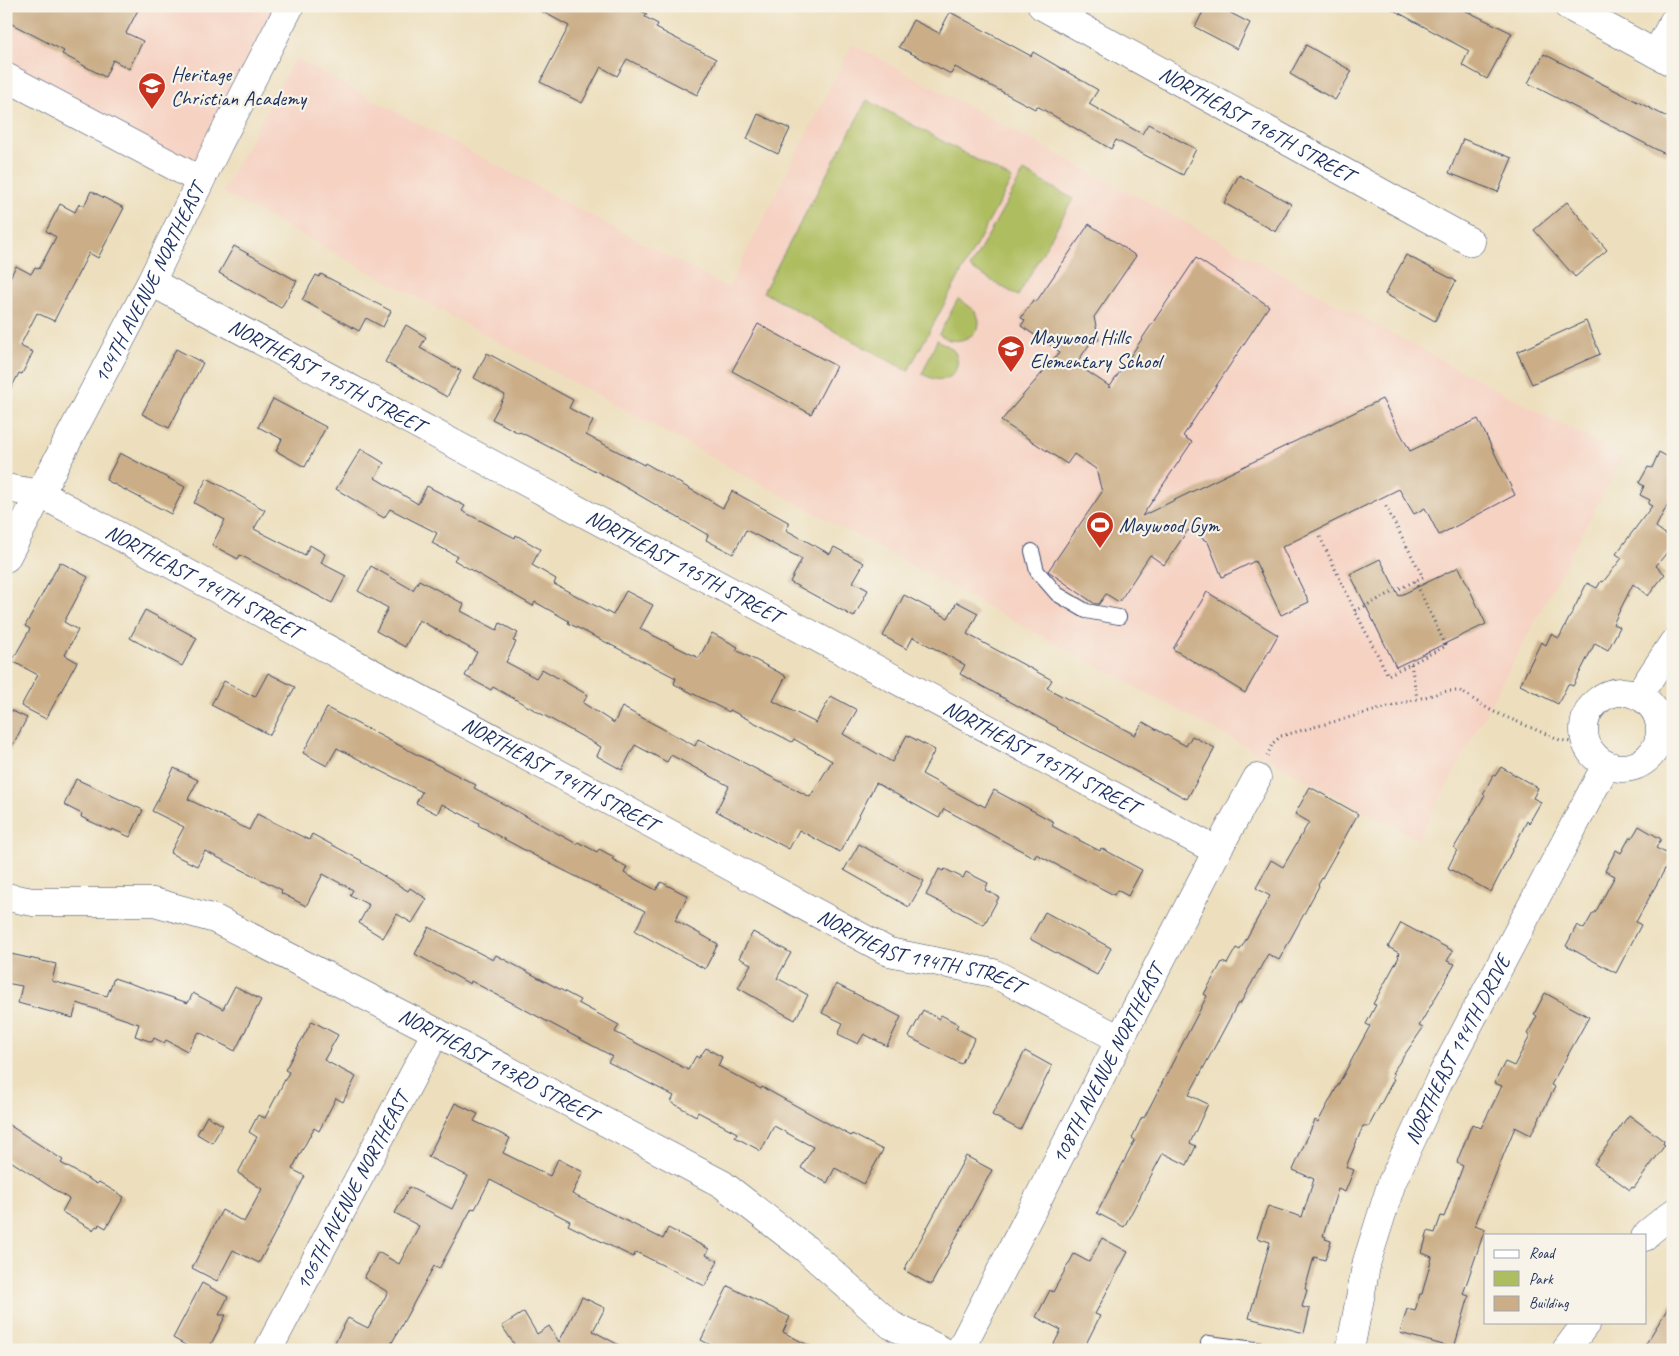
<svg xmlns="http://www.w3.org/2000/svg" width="1679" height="1356" font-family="Caveat,sans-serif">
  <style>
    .built { fill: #f6d2c3 }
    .green { fill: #aebd5f; stroke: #64765e }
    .building { fill: #cbae88 }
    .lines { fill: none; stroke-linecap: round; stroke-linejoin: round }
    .service-casing { stroke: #3a496c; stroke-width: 16 }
    .minor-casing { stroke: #3a496c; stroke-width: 29 }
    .path { stroke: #3a496c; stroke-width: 3; stroke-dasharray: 1 4; stroke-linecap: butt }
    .service { stroke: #fff; stroke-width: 14 }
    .minor { stroke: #fff; stroke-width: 28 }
    .labels { text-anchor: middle; stroke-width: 4.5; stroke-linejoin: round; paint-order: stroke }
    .poi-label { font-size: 21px; fill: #1b2f5e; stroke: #f7f3e8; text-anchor: start }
    .street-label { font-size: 21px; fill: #1b2f5e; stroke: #f7f3e8 }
  </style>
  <rect width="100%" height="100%" fill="#f7f3e8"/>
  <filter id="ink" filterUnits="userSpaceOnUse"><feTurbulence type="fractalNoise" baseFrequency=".02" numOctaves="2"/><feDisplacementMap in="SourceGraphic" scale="10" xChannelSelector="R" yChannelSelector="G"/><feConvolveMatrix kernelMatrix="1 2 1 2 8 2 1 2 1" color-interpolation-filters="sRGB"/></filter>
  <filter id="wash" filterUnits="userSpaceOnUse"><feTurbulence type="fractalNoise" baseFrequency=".0096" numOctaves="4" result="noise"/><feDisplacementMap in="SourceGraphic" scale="20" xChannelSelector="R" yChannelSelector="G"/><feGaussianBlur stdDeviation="1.12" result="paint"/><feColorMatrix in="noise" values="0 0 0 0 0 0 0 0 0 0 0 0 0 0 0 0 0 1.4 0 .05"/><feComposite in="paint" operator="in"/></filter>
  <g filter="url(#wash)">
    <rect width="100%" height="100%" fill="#eddfbd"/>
    <path class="built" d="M6,6h289l-95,174 -194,-103z
      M852,44l771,413 -205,383 -1196,-648 73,-134 433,230z"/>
    <path class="green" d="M867,100l145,79 -104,192 -145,-79z
      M1024,171l49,28 -55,97 -48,-28z
      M958,299c8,5 20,11 21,22 1,14 -18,22 -29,19 -4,-1 -7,-4 -11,-6z
      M937,340c5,3 10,5 14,8 11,9 7,29 -7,31 -8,2 -15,-2 -22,-5z"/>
    <g id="blocks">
      <path class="building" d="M6,6h134l-14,27 17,8 -14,28 -16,-9 -8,17 -43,-23 2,-3 -58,-30z
        M532,6h100l15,8 -2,3 13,7 -2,4 60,31 -19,36 -70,-36 -10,17 -16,-9 -19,36 -42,-21 29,-56z
        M1206,6h11l33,17 -13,26 -42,-22z
        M1386,6h70l56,27 -25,46 -25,-14 7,-14z
        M950,12l81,44 2,-4 65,38 -9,14 53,30 6,-10 48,25 -13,26 -67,-35 -5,9 -74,-43 -2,3 -80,-42 -4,7 -52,-27 14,-27 26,13z
        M1306,45l46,26 -17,29 -45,-26z
        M1544,54l129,66v38l-145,-75z
        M758,114l32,15 -12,25 -31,-15z
        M1463,139l49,19 -14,34 -49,-19z
        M1239,175l52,29 -15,28 -52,-29z
        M91,191l33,17 -26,50 -9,-5 -35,68 -17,-8 -17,33 13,6 -11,22 -3,-1 -13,25v-113l10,-19 15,8 4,-7 4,2 17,-32 -10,-6 14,-27 15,8 4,-8 5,2z
        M1567,202l40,48 -32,27 -41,-47z
        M1089,224l47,32 -42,61 5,23 -8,2 -15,22 33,22v2l87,-130 73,48 -86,130 9,6 -50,74 240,-117 28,52 68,-32 37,76 -76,40 -14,-27 -11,6 -15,-25 -117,58 27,55 -28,13 -26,-54 -33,16 -14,-35 -20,-12 -24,35 -14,-10 -31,47 -13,-8 -7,10h-4l-47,-33 54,-79 -6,-23 -22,-15 -7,10 -66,-43 59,-69 -39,-26 4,-6 -4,-2 12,-18 3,2z
        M234,246l63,35 -16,27 -62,-35z
        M1406,255l50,26 -21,40 -50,-27z
        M321,274l70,37 -8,16 -17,-9 -7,13 -57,-31 14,-25 3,2z
        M1586,321l14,33 -68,30 -15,-32z
        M758,324l78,42 -25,48 -79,-43z
        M406,325l20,12 -6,11 41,23 -14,26 -62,-35z
        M176,349l27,14 -34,65 -27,-14z
        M487,353l86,47 -4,8 24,13 -7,14 58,30 1,-2 78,45 9,-17 58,32 -4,7 44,24 4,-7 30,16 -11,19 15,8 -14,27 -64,-35 12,-23 -56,-29 -13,24 -27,-14 2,-5 -95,-55 -93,-48 -1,1 -27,-14 13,-24 -31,-17z
        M273,399l53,28 -21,40 -29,-16 6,-12 -24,-12z
        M361,449l23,14 -9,15 43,26 9,-18 38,20 -3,5 53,27 1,-3 24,14 -8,16 24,14 -2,5 59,31 13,-24 27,14 -13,24 59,29 13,-25 26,14 -2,3 50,26 -13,25 43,22 15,-27 26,14 -14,24 49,28 15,-27 28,15 -13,24 57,31 1,-1 5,3 9,-17 60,32 -2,4 48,25 1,-3 41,22 -14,26 -11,-6 -3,5 -78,-41 -1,4 -91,-49 -5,9 -63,-35 -36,69 -41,-22 -10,19 -73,-38 13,-25 -58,-31 -4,7 -32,-17 -13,25 -25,-14 4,-9 -108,-60 -2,3 -26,-14 12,-24 -58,-32 -14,27 -29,-16 12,-23 -30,-17 13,-25 42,24 6,-10 45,24 -3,7 36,19 3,-7 18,10 -5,8 3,1 -10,20 30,16 6,-9 46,26 -5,8 31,20 8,-16 73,39 3,-7 112,58 22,-36 -38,-22 -2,3 -62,-32 -1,2 -55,-28 2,-6 -108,-55 1,-2 -34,-19 -2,4 -79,-46 3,-4 -25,-13 5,-10 -47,-24 -6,9 -48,-29z
        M1659,452l14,8v34l-17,33 17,13v5l-17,21 9,8 -17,22 -15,-12 -20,40 7,3 -12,23 -13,-7 -22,43 -5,-2 -10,20 -38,-19 21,-43 5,3 5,-11 8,4 28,-55 10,5 4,-7 2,1 19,-24 -6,-4 36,-48 -4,-2 2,-4 -10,-5 4,-9 -5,-3 9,-16 4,1z
        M120,453l65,34 -14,27 -65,-34z
        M207,478l58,32 -11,19 51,26 5,-10 15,9 -4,9 25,13 -14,27 -92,-48 -2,4 -26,-14 13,-25 -31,-17z
        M1380,559l19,37 60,-29 27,57 -90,43 -46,-93z
        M60,562l28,15 -24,45 14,8 -13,25 12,7 -31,57 -25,-13 17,-31 -26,-14 18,-32 -5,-3z
        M1207,592l71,43 -33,58 -72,-44z
        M904,595l44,23 9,-16 21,11 -11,21 85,46 -5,8 88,47 8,-13 43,24 6,-10 23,12 -28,51 -130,-70 1,-1 -98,-54 5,-9 -52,-28 -6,12 -24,-13z
        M145,610l52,28 -15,28 -52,-28z
        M268,673l27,14 -25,48 -59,-30 13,-24 31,16z
        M6,708l21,10 -21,40z
        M327,708l149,77 -2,3 103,56 1,-2 19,10 2,-3 15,8 -2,2 15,8 -3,6 32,17 5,-8 27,14 -13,24 43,24 -13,25 -70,-38 10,-20 -102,-51 -65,-35 1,-2 -37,-19 -5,10 -21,-11 6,-11 -85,-44 -10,18 -24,-13z
        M1501,767l37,21 -5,10 8,4 -12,21 -2,-2 -36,71 -43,-24 9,-18 -3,-2 31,-53 -2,-1 10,-19 2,1z
        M174,768l24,12 -10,19 61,31 8,-16 52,26 3,-6 50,27 -1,1 47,29 2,-3 17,11 -15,24 -15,-9 -14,24 -24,-15 10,-18 -19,-10 3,-5 -30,-16 -17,32 -25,-13 1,-3 -77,-39 -8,15 -27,-13 14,-26 -32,-16z
        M76,779l67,31 -13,27 -18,-8 -1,2 -30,-14 1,-3 -18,-9z
        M1310,787l48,27 -40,71 1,1 -40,74 -11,-6 -28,50 -2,-1 -49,92 19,9 -18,39 6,3 -9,19 -24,-12 -39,74 -27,-14 38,-73 -3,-2 10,-21 2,1 63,-122 -3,-2 18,-32 5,2 9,-16 4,2 30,-54 -14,-8 15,-28 12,7 26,-45 -14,-8z
        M1639,826l22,13 -5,9 16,8 -36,66 5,3 -25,48 -50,-27 11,-21 7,4 9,-16h2l20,-37 -10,-5 11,-21 5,3 9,-16 2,1z
        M859,844l65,37 -15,26 -65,-37z
        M939,869l4,2 2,-2 18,9 3,-6 22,11 -3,7 14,7 -15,28 -58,-30z
        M1045,912l66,36 -14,27 -67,-36z
        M1401,923l52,28 -6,10 8,3 -36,62 4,2 -31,45 2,1 -2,4 2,1 -25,47h-6l-17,41 8,3 -9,22 -7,-3 -15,47 3,1 -1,2 6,2 -6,19 -11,-3 -9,32 2,1 -5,17 8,2 -6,24 -55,-15 21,-76 -13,-4 11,-32 34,11 12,-38 -21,-9 22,-50 3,2 52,-96 -4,-2 10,-19 -3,-1 26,-47 -1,-1 1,-3 -11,-6z
        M429,927l64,33 3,-5 84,45 -2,3 41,22 -4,7 73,38 8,-14 3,2 7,-10 16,9 -4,9 43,23 1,-2 89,49 1,-2 31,16 -19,34 -29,-16 -8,15 -26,-15 12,-21 -39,-21 -13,25 -26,-14 2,-4 -39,-21 -2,4 -25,-14 3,-6 -66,-34 4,-6 -141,-75 -1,3 -55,-30z
        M753,932l38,21 -14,25 31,17 -13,25 -57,-32 13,-24 -12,-6z
        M6,953l50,11 -4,17 55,15 7,-18 74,25 5,-10 30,16 12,-23 26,14 -26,51 -36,-19 -12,19 -21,-11 -2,3 -10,-5 -2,4 -17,-6 4,-12 -62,-21 -4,15 -55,-15 4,-17 -16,-3z
        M836,984l65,33 -14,29 -23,-12 -6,10 -20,-10 5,-11 -21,-10z
        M1545,993l44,24 -38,68 4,2 -24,48 -16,-8 -40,98 10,4 -22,65 6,2 -15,52 -54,-15 7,-24 8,2 5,-17h2l10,-37 -10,-4 6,-22 7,2 6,-17 3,1 19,-51 -6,-3 1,-4 14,-35 9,4 21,-42 -8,-3 11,-21 9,4 16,-30 -3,-2 10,-18 -3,-2z
        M923,1010l16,9 2,-4 17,9 -2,4 19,10 -14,26 -52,-27z
        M312,1021l26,14 -14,25 32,17 -13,25 -7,-4 -17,33 -5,-3 -22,41 13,7 -46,87 -26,-13 -16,31 -25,-13 30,-58 22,12 18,-33 -24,-16 19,-36 -8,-5 9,-17 7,3 24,-46 -4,-2z
        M1025,1051l27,15 -32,64 -28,-15z
        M455,1103l23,11 -4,7 36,17 -7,15 47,23 8,-17 25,13 -11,22 91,45 5,-11 41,21 -3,6 12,6 -13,25 -69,-34 -3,5 -65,-32 2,-4 -80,-41 -15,29 -3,-1 -33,61 -5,-3 -46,84h-44l-10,-6 14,-26 20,10 20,-36 -24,-14 14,-26 21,12 20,-38 -24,-13 14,-26 43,22 16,-33 -40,-19z
        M1629,1115l35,26 -1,3 2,1 -31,43 -2,-1 -2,3 -36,-26z
        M207,1116l16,9 -11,18 -15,-9z
        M6,1123l57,37 -2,3 36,21 2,-2 25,15 -18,31 -7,-4 -1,3 -2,-1 -3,4 -31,-18 7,-13 -63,-41z
        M966,1156l26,14 -61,115 -27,-15z
        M1102,1238l26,14 -33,62 5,2 -17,34h-32l10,-20 -25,-13 14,-27 3,2 21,-38 15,8z
        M202,1283l26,14 -9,18h7l-18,35h-14l-21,-12z
        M728,1286l62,31 -7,15 34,18h-97l-19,-10z
        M582,1297l23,11 -12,23 35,19h-116l4,-3 -14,-21 22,-14 13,22 12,-8 10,16z
        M1673,1300v50h-31z"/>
    </g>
  </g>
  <g filter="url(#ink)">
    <use href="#blocks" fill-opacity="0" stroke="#3a496c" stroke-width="1"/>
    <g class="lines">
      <g class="service-casing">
        <path id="service" d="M1032,551l5,20 20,23 29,17 33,6
          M1208,1343l55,7"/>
      </g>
      <g class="minor-casing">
        <g id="minor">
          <path id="s1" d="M1042,6l429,236"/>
          <path d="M1568,6l105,57"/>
          <path d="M1656,54l17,-32"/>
          <path d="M6,77l194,103"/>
          <path id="s2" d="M151,282l1066,569"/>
          <path id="s3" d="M6,488l35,6 848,458 104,21 127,66"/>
          <path id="s4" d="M6,558l145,-276 68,-139 71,-137"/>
          <circle cx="1622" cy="730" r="38"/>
          <path d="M1638,696l35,-53"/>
          <path id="s5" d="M6,897l27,5h121l61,17 221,113 286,152 84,65 85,76 50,25"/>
          <path d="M1645,1237l4,-5 24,-19"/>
          <path id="s6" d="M268,1350l168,-318"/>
          <path id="s7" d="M960,1350l257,-499 40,-73"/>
          <path id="s8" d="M1350,1350l17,-89 25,-79 48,-103 166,-314"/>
          <path d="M1566,1350l21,-28"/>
        </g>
      </g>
      <path class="path" d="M1320,537l35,74 33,64 58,-29 -31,-65
        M1355,611l68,-34 -38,-72
        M1411,664l6,34
        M1267,756l6,-13 8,-7 166,-45h13l32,20 68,29 27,5"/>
      <use href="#service" class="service"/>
      <use href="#minor" class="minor"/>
    </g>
  </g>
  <defs>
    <g id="school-pin" transform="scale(1.4375)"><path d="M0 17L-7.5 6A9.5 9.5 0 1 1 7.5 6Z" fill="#c8321e" stroke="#f7f3e8"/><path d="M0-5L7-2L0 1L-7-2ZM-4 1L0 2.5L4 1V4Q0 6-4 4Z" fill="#fff"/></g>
    <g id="stadium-pin" transform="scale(1.4375)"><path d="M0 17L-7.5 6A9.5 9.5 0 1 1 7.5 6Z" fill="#c8321e" stroke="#f7f3e8"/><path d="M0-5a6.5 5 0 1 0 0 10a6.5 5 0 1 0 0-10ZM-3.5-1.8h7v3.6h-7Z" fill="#fff"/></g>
  </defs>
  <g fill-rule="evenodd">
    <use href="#school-pin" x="152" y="86"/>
    <use href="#school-pin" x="1011" y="349"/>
    <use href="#stadium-pin" x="1100" y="525"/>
  </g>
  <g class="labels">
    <g class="poi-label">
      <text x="171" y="81">Heritage<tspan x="171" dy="24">Christian Academy</tspan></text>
      <text x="1030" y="344">Maywood Hills<tspan x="1030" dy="24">Elementary School</tspan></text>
      <text x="1119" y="532">Maywood Gym</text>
    </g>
    <g class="street-label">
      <text dy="7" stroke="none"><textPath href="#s1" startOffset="245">NORTHEAST 196TH STREET</textPath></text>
      <text dy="7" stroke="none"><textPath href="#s4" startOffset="310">104TH AVENUE NORTHEAST</textPath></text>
      <text dy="7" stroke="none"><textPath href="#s2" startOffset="199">NORTHEAST 195TH STREET</textPath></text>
      <text dy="7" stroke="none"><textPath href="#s2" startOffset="604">NORTHEAST 195TH STREET</textPath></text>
      <text dy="7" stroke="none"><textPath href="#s3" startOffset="220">NORTHEAST 194TH STREET</textPath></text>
      <text dy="7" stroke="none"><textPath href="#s2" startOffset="1009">NORTHEAST 195TH STREET</textPath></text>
      <text dy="7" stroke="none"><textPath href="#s3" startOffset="625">NORTHEAST 194TH STREET</textPath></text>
      <text dy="7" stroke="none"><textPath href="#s3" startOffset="1029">NORTHEAST 194TH STREET</textPath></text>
      <text dy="7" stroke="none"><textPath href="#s8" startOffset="321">NORTHEAST 194TH DRIVE</textPath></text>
      <text dy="7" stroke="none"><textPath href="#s7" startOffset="322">108TH AVENUE NORTHEAST</textPath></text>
      <text dy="7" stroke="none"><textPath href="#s5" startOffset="530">NORTHEAST 193RD STREET</textPath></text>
      <text dy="7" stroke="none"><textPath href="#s6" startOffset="180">106TH AVENUE NORTHEAST</textPath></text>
    </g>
  </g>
  <rect width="1679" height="1356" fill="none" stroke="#f7f3e8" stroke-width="25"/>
  <rect x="1484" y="1234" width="162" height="90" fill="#f7f3e8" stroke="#9fa5b1"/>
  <rect x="1494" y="1250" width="25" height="8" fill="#ffffff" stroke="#9fa5b1"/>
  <text x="1529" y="1258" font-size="15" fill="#1b2f5e">Road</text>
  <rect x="1494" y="1271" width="25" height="15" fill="#aebd5f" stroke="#9fa5b1"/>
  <text x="1529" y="1284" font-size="15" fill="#1b2f5e">Park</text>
  <rect x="1494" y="1296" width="25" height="15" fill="#cbae88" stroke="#9fa5b1"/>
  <text x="1529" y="1308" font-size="15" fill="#1b2f5e">Building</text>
</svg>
